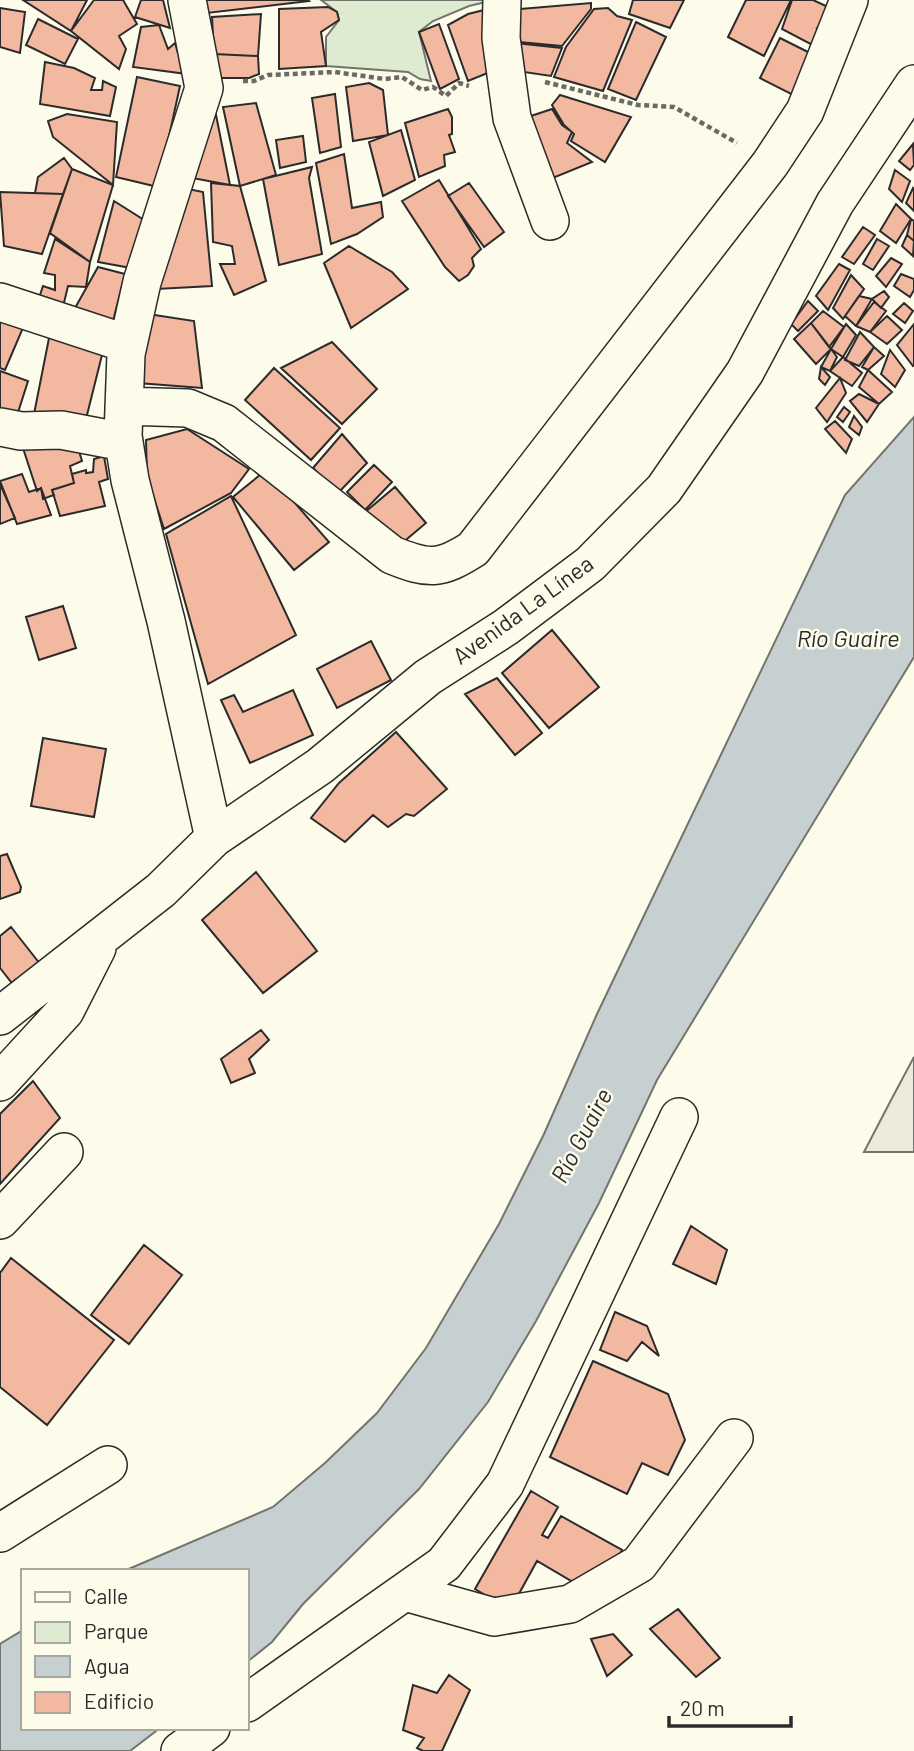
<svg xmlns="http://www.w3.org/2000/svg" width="914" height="1751" font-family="Barlow,sans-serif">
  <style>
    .green { fill: #deebd1; stroke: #74746e; stroke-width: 2 }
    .parking { fill: #eceadb; stroke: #74746e; stroke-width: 2 }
    .water { fill: #c7d0d0; stroke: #74746e; stroke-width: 2 }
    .building { fill: #f2b8a0; stroke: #2b2b2b; stroke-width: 2 }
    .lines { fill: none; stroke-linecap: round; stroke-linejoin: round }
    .minor-casing { stroke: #2b2b2b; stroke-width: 40 }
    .path { stroke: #6a6964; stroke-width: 4.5; stroke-dasharray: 5 3.5; stroke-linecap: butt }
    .minor { stroke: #fdfbea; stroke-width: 37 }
    .labels { text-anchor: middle; stroke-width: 5; stroke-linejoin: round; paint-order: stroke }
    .street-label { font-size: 23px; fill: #2b2b2b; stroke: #fdfbea }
    .water-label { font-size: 24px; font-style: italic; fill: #2b2b2b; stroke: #fdfbea }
  </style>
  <rect width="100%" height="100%" fill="#fdfbea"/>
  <path class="green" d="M321,0h173l-25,6 -36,15 -14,11 12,49 -11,-2 -12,-7 -82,-6v-29l13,-17 -2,-8z"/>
  <path class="parking" d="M914,1057v95h-50l26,-50z"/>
  <path class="water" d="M914,417v240l-257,423 -58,123 -63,118 -48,81 -69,87 -116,115 -31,38 -25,20v-91h-123l149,-64 52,-44 52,-50 49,-65 73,-124 45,-90 53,-120 248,-519z
    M23,1630v98h137l-30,23h-130v-107z"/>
  <path class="building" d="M23,0h64l-16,31z
    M94,0h29l14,24 -18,12 7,13 -7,20 -48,-38z
    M141,0h22l7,28 -35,-11z
    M205,0h103l1,1 -102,12z
    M633,0h51l-14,28 -41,-14z
    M746,0h45l-27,56 -36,-19z
    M792,0h21l24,11 -20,17 11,6 -8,15 -38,-20z
    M591,3v6l-29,37 -54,-5 -1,-31z
    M328,7l9,5 2,8 -18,12 5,34 -47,3v-60z
    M496,7l4,61 -32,13 -20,-56 20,-11z
    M0,8l25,4 -5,41 -20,-6z
    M608,8l9,8 15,4 -29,71 -49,-14 12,-30 28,-38z
    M261,14l-3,42 -44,-2 -2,-37z
    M38,19l40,20 -13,25 -39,-19z
    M636,22l30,15 -30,63 -28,-11z
    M439,24l20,55 -19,10 -21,-57z
    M159,25l9,24 7,-6 3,10 8,4 1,17 -54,-7 8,-40z
    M780,38l40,20 -21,40 -39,-20z
    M515,43l47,5 -11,28 -41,-6z
    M214,54l44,2 1,18 -10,4h-40z
    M45,62l29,6 21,10 -4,12h11l1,-9 13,6 -6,29 -70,-12z
    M137,77l43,9 -22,101 -42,-10z
    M369,83l14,7 5,45 -35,6 -7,-54z
    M335,94l6,53 -21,6 -8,-55z
    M560,95l71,22 -26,45 -34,-21 3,-7 -10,-9 -12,-20z
    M256,103l20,72 -36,11 -17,-79z
    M448,109l4,8v17l-3,1 6,17 -11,3 1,11 -26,11 -14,-54z
    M552,109l10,16 10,7 -5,11 25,19 -49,20 -21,-63z
    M67,114l50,8 -4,63 -60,-48 -5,-16z
    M216,115l14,70 -43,-8 15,-42z
    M401,130l14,50 -32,16 -14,-54z
    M303,136l3,26 -26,6 -4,-28z
    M913,144l1,21 -4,5 -11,-9z
    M344,154l8,54 29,-6 2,15 -26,17 -26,10 -15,-81z
    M64,158l8,11 -9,25 -28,-1 3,-16z
    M312,167l-3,11 13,76 -43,11 -16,-86z
    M72,169l41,16 -23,77 -40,-29z
    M895,170l15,11 -8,21 -13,-13z
    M439,180l42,69 -9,9 2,8 -6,9 -9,6 -14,-14 -43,-66z
    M211,183l29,3 26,95 -32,14 -14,-31h15l-3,-18 -19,-4z
    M469,183l35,49 -20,15 -36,-51z
    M913,188l1,1v22l-8,-8z
    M188,189l15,3 9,94 -55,3z
    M0,192l63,2 -21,60 -38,-8z
    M114,201l30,19 -13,48 -33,-6z
    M896,204l15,15 -15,24 -16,-12z
    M911,219l3,2v20l-7,-6z
    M863,227l12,8 -21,29 -12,-7z
    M907,235l7,6 -1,15 -11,-10z
    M55,239l35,23 -4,25 -18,-1 -6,25 -25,-7 6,-18 12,4v-15l-11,-2z
    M877,239l12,7 -16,24 -10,-6z
    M349,246l43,26 16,17 -57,39 -27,-65z
    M891,258l11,6 -16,23 -10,-11z
    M839,264l11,6 -22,40 -12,-14z
    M98,267l27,7 -15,59 -40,-16z
    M901,274l13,5v11l-4,7 -16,-11z
    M851,275l13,14 -21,30 -10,-11z
    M884,291l5,6 -8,11 -9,-9z
    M859,296l13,3 -16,27 -11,-10z
    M808,301l10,10 -20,20 -7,-7z
    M874,302l12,9 -16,21 -14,-6z
    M904,303l9,8 -8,12 -12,-9z
    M823,311l21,16 -15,20 -18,-24z
    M0,312l28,4 -23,54 -5,-2z
    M148,314l46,7 8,67 -64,-5z
    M887,316l15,14 -15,14 -17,-12z
    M811,323l20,26 -15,15 -22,-25z
    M846,324l10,11 -13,22 -12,-8z
    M914,324v41l-1,1 -16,-21z
    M860,332l14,15 -15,19 -14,-6z
    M50,333l54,14 -20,80 -50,-13z
    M332,342l45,47 -35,35 -61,-56z
    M874,347l10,9 -16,14 -6,-3z
    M831,349l6,8 -7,14 -9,-4z
    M890,350l15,20 -10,17 -14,-13z
    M843,357l19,16 -10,13 -22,-15z
    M821,367l9,10 -5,8 -6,-6z
    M274,368l66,60 -29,32 -66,-60z
    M868,370l24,22 -13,12 -20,-17z
    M0,371l28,10 -14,44 -14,-3z
    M840,378l6,15 -19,29 -11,-14z
    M859,394l20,10 -12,18 -17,-21z
    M844,407l6,5 -7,10 -6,-5z
    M854,416l8,11 -3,8 -10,-8z
    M835,421l17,18 -6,14 -21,-24z
    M187,429l62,40 -18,24 -67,36 -17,-52 -1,-37z
    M342,434l25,29 -29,30 -25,-25z
    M75,438l7,23 -12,5 4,17 -22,7 2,5 -11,4 -2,-11 -4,3 -16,-49z
    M104,456l4,23 -9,3 6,24 -45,10 -8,-26 22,-7 -2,-9 14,-4v3l7,-1 1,-13z
    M374,465l18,17 -27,28 -18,-18z
    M266,470l63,72 -35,28 -61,-73z
    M22,474l7,18 12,-4 10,27 -34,9 -17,-43z
    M0,484l15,34 -15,6z
    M395,487l31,36 -31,26 -31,-36z
    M231,496l65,139 -88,49 -42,-150z
    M63,606l13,42 -37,12 -13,-43z
    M552,630l47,57 -50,41 -47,-55z
    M371,641l20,39 -54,28 -20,-39z
    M497,678l45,55 -27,22 -50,-61z
    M293,690l20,45 -63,28 -29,-63 13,-5 9,17z
    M396,732l51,57 -33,27 -8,-2 -18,13 -15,-12 -28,27 -34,-24 28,-35z
    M43,738l63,11 -12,68 -63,-11z
    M7,854l14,33 -1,5 -20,7v-43z
    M256,872l61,79 -54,42 -61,-73z
    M11,927l33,42 -29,11v7l-15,-19v-32z
    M261,1030l8,10 -20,19 6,14 -24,10 -10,-24z
    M33,1081l27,37 -60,66v-70z
    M691,1226l36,24 -11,34 -43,-20z
    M144,1245l38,30 -53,69 -38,-29z
    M11,1258l103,82 -67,85 -47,-38v-114z
    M615,1312l32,14 12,30 -17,-14 -15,19 -27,-11z
    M593,1361l75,33 17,46 -17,35 -26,-12 -15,31 -77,-37z
    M531,1491l27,16 -16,28 6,3 13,-22 61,34 -13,24 -24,15 -48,-28 -27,49 -35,-21z
    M678,1609l42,49 -24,19 -46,-48z
    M613,1634l19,21 -25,21 -16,-37z
    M449,1675l21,15 -28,61h-19l-6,-3 7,-10 -21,-8 10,-45 24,8z"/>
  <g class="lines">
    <g class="minor-casing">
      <path id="minor" d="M187,0l17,88 -62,194 -16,72 -3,82 7,44 36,141 48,217
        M502,0l-1,38 11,80 38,103
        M0,302l128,42
        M124,406l64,2 36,15 168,132c37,15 48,15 81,-6l297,-385 35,-53 44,-111
        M0,427l21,4 40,-1 63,12
        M0,1016l161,-126 53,-52 106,-72 108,-89 78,-50 84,-63 74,-75 81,-117 90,-169 79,-119
        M0,1082l65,-71 32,-63
        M0,1220l64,-68
        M0,1533l108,-68
        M405,1592l89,25 76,-13 69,-40 95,-126
        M247,1703l197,-139 61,-80 174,-367
        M180,1751l31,-23"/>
    </g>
    <path class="path" d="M243,81h11l14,-6 67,-3 50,7 17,-2 20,13 11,-3 13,9 13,-13 10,3
      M545,82l93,23 36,2 63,36"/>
    <use href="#minor" class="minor"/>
  </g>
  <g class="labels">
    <g class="street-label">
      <text transform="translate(523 610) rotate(-36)" y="8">Avenida La Línea</text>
    </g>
    <g class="water-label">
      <text x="848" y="647">Río Guaire</text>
      <text transform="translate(582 1136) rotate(-62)" y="8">Río Guaire</text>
    </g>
  </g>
  <rect x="21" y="1569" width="228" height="161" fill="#fdfbea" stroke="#a9a89e" stroke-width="2"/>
  <rect x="35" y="1592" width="35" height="10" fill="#fdfbea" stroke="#a9a89e" stroke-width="2"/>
  <text x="84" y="1604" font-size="21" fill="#2b2b2b">Calle</text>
  <rect x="35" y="1622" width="35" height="21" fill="#deebd1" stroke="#a9a89e" stroke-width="2"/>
  <text x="84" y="1639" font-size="21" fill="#2b2b2b">Parque</text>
  <rect x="35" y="1656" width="35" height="21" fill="#c7d0d0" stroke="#a9a89e" stroke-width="2"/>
  <text x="84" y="1674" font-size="21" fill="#2b2b2b">Agua</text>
  <rect x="35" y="1692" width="35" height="21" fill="#f2b8a0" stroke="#a9a89e" stroke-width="2"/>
  <text x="84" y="1709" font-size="21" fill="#2b2b2b">Edificio</text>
  <path d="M669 1716v10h122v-10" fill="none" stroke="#2b2b2b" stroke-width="3.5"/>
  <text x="680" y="1716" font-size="21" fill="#2b2b2b" stroke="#fdfbea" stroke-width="5" paint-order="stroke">20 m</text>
</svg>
